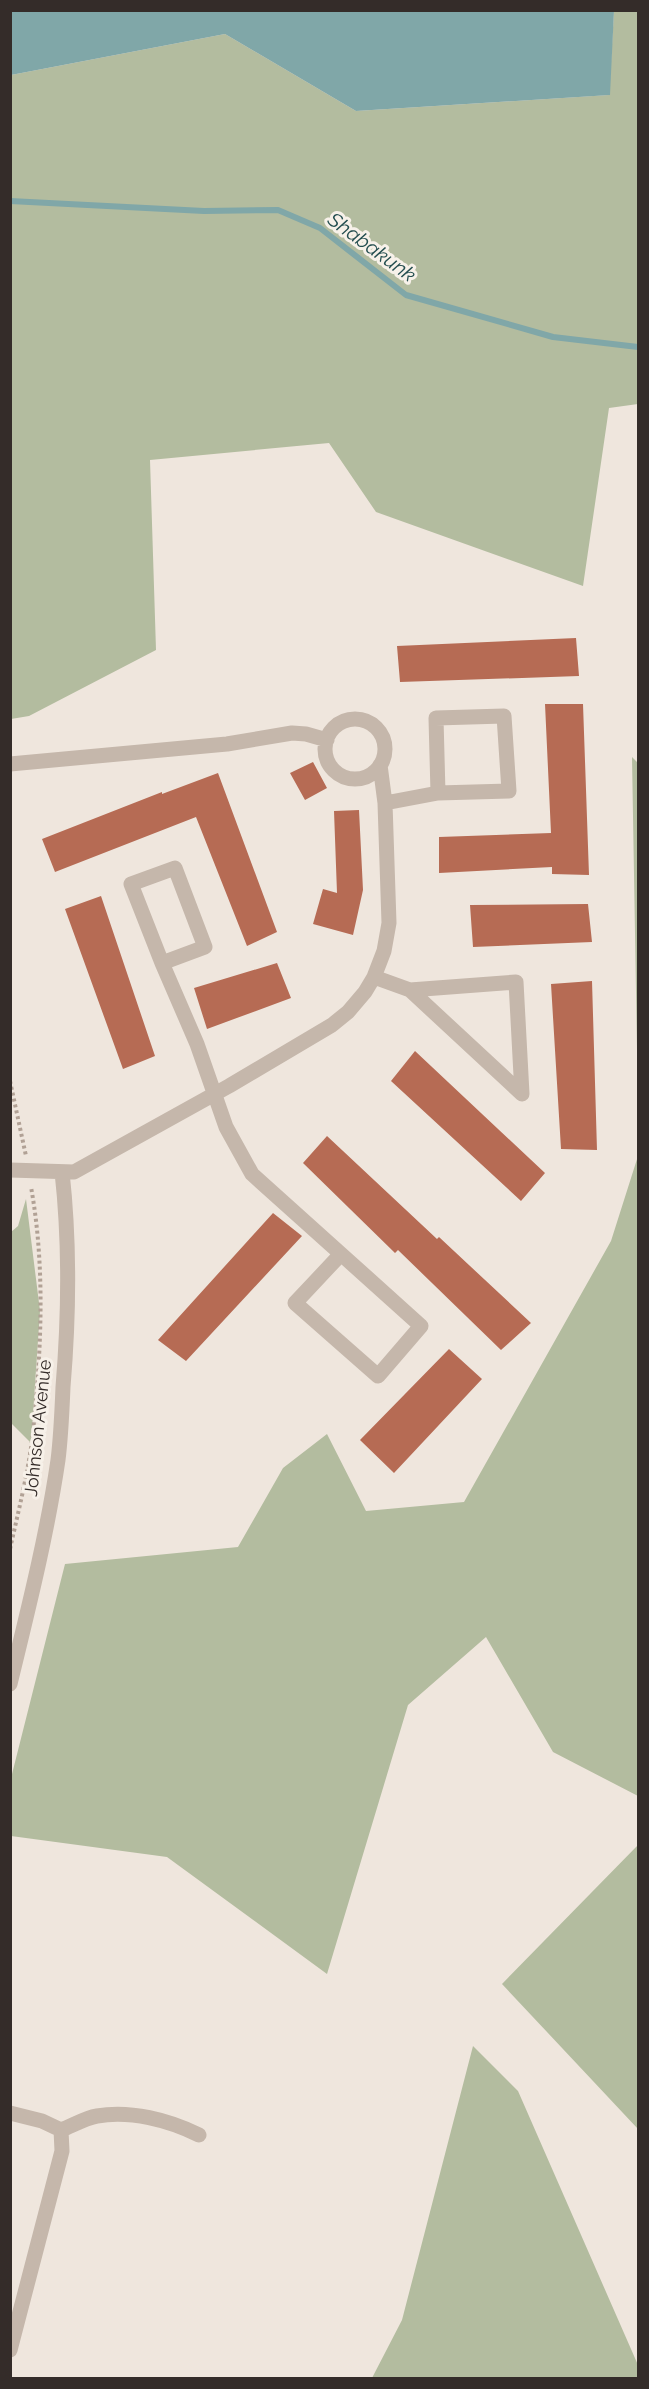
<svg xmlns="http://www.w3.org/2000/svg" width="649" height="2389" font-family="Raleway,sans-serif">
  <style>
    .green { fill: #b3bc9f }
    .water { fill: #80a7a8 }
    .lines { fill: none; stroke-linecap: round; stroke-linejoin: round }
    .stream { stroke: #80a7a8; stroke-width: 6 }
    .building { fill: #b66b54 }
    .path { stroke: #b1a195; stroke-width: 4; stroke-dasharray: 3 3; stroke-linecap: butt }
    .minor { stroke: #c5b7ab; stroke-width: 15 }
    .labels { text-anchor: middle; stroke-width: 6; stroke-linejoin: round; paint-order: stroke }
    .street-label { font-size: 18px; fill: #342c29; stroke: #f7f1e9 }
    .water-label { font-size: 20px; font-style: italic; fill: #244e50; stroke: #f7f1e9 }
  </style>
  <rect width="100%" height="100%" fill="#efe6dd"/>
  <path class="green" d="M614,11h24v393l-29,4 -26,178 -207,-74 -47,-69 -179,17 6,190 -127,66 -18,3v-644l214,-41 131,77 253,-16z
    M632,757l6,6v346z
    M638,1156v640l-85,-44 -67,-115 -78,68 -81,269 -160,-117 -156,-21v-58l54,-214 173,-17 45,-79 44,-34 39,77 98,-9 147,-261z
    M26,1199l14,112 -9,132 -21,-21 1,-190 7,-6z
    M638,1845v284l-136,-145z
    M473,2046l45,45 120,274v13h-266l30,-58z"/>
  <path class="water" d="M11,10l603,1 -4,84 -254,16 -131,-77 -214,41z"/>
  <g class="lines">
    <path class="stream" d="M10,201l194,10 74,-1 42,18 86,67 147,42 85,10"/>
  </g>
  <path class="building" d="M576,638l3,38 -179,6 -3,-36z
    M545,704h38l6,171 -37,-1v-7l-113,6v-36l112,-4z
    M313,762l14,26 -22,12 -15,-27z
    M218,773l59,159 -30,14 -51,-129 -141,55 -13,-33 120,-47v2z
    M359,810l4,80 -10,45 -40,-11 10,-35 14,4 -3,-82z
    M101,896l54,160 -32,13 -58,-160z
    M588,904l4,38 -119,5 -3,-42z
    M277,963l14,35 -84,31 -13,-41z
    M592,981l5,169 -36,-1 -10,-165z
    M415,1051l130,122 -24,28 -130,-120z
    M327,1136l110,103 2,-2 92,86 -30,27 -103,-100 -3,3 -92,-90z
    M273,1213l29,23 -116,125 -28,-21z
    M449,1349l33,30 -88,94 -34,-33z"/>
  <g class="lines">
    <path class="path" d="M10,1081l16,75
      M10,1549c8,-36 17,-72 22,-108 9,-84 14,-171 -1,-254"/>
    <path class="minor" d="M325 749a30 30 0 1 1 60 0a30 30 0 1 1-60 0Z
      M10,764l217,-20 65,-11 14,1 21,6
      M385,803l53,-10 71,-2 -5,-75 -68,2 2,75
      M175,868l30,79 -43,16 -31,-79z
      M162,963l35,81 29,83 26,47 89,80 -46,49 83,73 43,-50 -80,-72
      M374,977l36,13 112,104
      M410,990l106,-8 6,112
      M10,1170l64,2 155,-86 103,-61 16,-13 17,-20 9,-15 10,-26 5,-28 -4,-120 -5,-38
      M10,1684c18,-74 37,-149 48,-224 3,-24 4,-49 5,-73 6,-72 7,-143 -1,-215
      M10,2113l32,8 19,9
      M61,2130c11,-4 24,-12 36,-14 33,-6 72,4 102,19
      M10,2350l52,-199 -1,-21"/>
  </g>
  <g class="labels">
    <g class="street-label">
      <text transform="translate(38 1428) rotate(-84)" y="6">Johnson Avenue</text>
    </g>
    <g class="water-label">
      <text transform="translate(372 247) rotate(36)" y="7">Shabakunk</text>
    </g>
  </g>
  <rect width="649" height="2389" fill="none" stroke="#342c29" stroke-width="24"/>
</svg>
